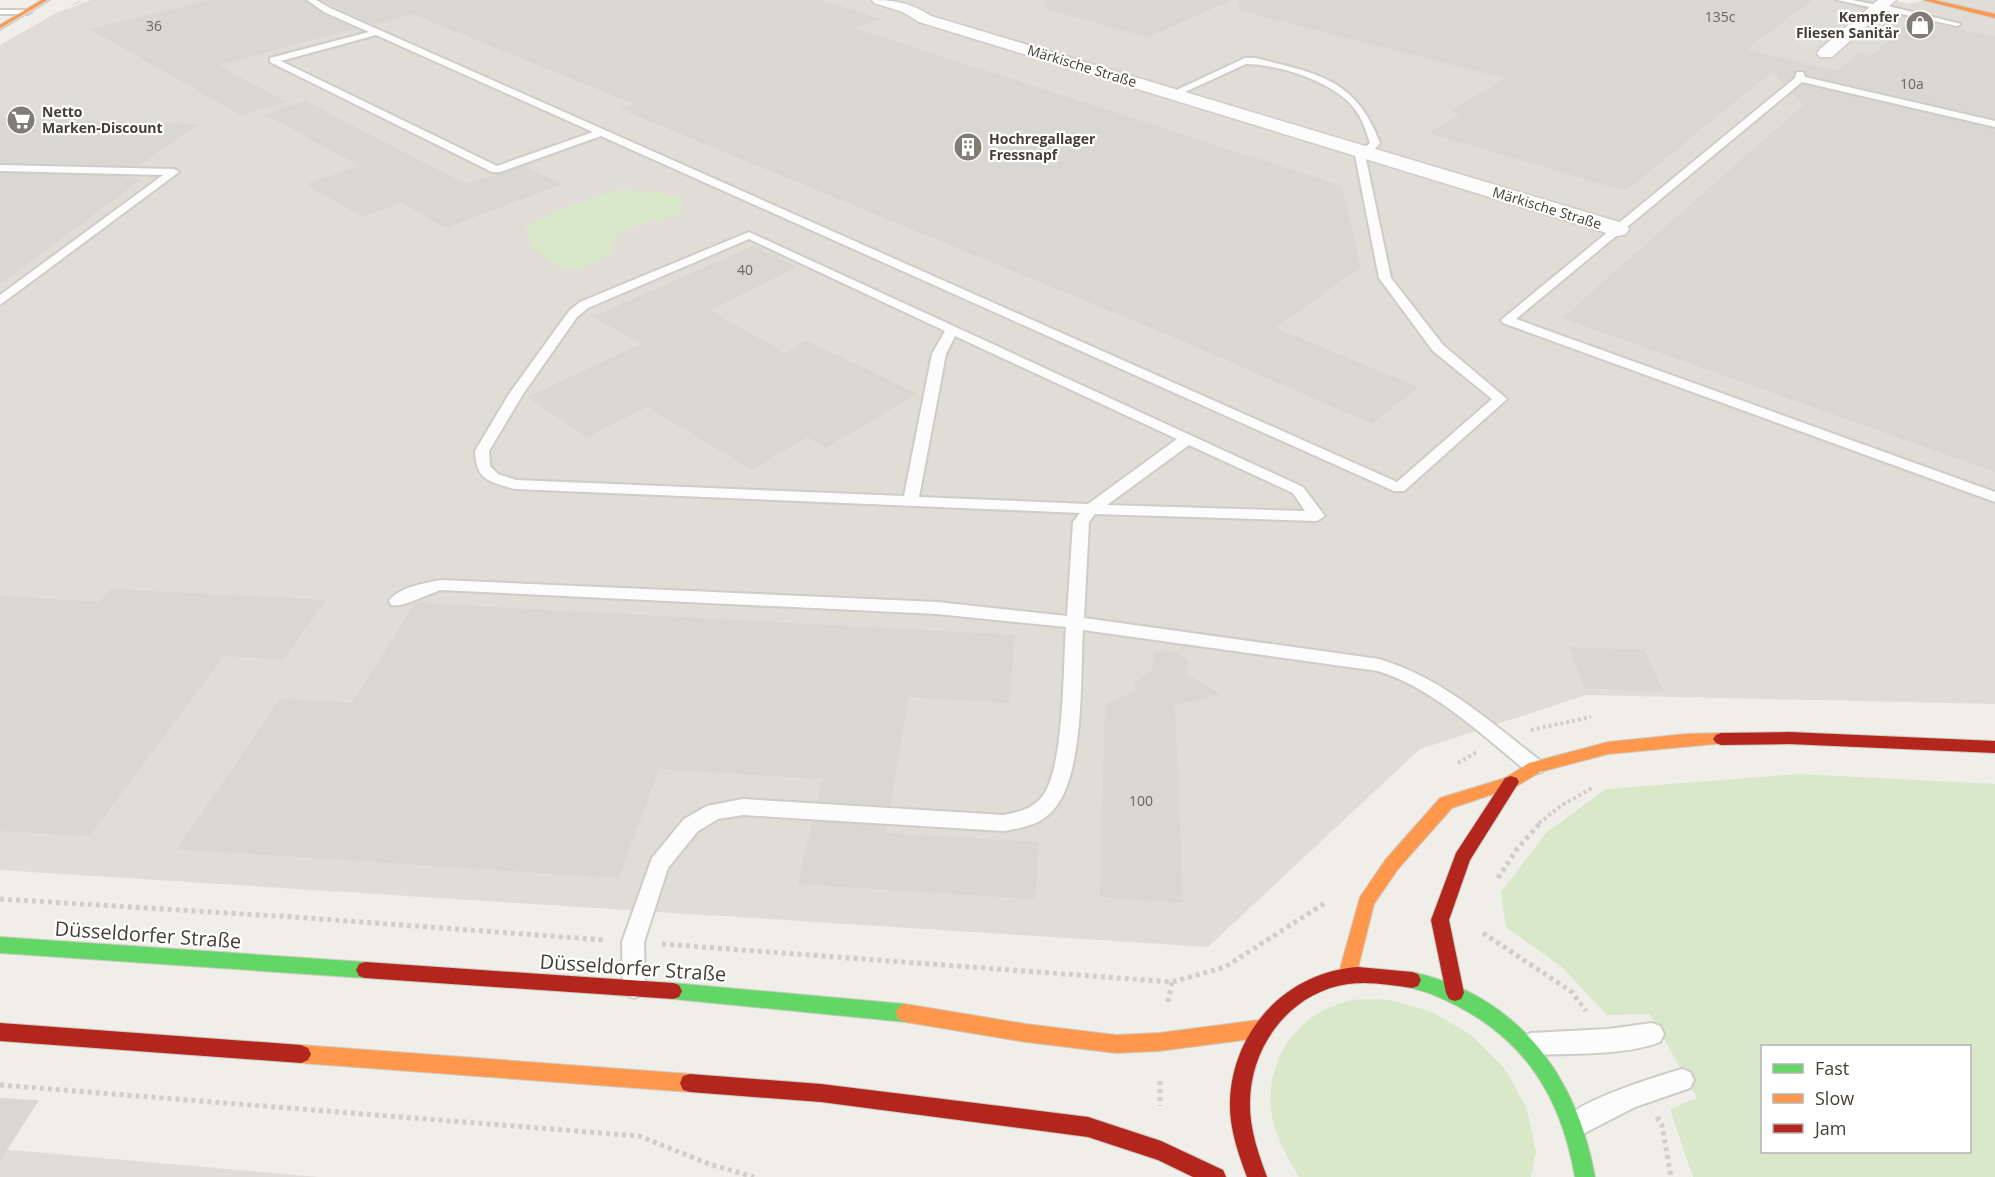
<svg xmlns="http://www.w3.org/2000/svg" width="1995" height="1177" font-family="'Open Sans',sans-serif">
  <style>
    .industrial { fill: #dfddd6 }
    .green { fill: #d9e8c9; fill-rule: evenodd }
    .parking { fill: #deddd8 }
    .building { fill: #d8d7d1 }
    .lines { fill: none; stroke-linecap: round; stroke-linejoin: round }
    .lane-casing { stroke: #cdccc6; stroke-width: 4 }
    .street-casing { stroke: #cdccc6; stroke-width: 3 }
    .fast-casing { stroke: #cecbc0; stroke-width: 2 }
    .slow-casing { stroke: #cecbc0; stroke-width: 2 }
    .jam-casing { stroke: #cecbc0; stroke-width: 2 }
    .path-far2 { stroke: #d0ceca; stroke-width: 2; stroke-dasharray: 1.5 1.5; stroke-linecap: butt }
    .path-far1 { stroke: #d0ceca; stroke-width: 4; stroke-dasharray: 3 3; stroke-linecap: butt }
    .path { stroke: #d0ceca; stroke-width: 5; stroke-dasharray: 4 4; stroke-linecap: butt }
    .lane { fill: #fdfcfc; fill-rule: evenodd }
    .street { fill: #fdfcfc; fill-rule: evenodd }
    .fast { fill: #63d668; fill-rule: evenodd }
    .slow { fill: #ff974d; fill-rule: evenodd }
    .jam { fill: #b3261e; fill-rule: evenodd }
    .tram { stroke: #d9d9d8; stroke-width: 1.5 }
    .labels { text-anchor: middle; stroke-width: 4.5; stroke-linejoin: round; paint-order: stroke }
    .number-label { font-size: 14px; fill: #6a665d }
    .far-poi-label { font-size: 14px; font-weight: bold; fill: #444035; stroke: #fff; text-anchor: start }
    .far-street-label { font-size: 14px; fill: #444035; stroke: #fff }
    .near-street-label { font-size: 20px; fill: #444035; stroke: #fff }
  </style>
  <rect width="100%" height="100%" fill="#efeee8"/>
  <path class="industrial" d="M91,0h1801l17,4 18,-4h68v704l-409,-9 -166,54 -212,198 -1208,-77v-825l56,-32z
    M0,1149l318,28h-318z"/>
  <path class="green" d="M616,190l44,2 22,7 -2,15 -56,15 -8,7 -6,18c-24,13 -41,23 -65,3 -14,-12 -16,-13 -19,-31l32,-15z
    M1800,774l195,10v393h-302l-23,-68 27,-11 -47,-84 -43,1 -44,-47 -57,-41 -5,-35 46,-60 59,-43zM1762,1046h208v106h-208z
    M1390,1000l42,12 39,23 34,34 22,40 9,43 -5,25h-232c-12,-20 -25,-43 -28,-67 -5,-52 27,-97 78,-109 13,-3 28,-1 41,-1z"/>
  <path class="parking" d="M94,0h118l-132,32 58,36 -35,24h-34l-14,9h-55v-53l60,-35z
    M1617,3l200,44 -49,4 -4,3 -139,-31z"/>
  <path class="building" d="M212,0h93l18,14 33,15 -138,36 69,37 -46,13 -152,-86z
    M321,0h500l60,19 -27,9 488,158 19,81 -85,61 142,59 -46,37 -187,-82 -565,-233 14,-5 -222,-90 -40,10z
    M1046,0h186l-84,37 -103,-28z
    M1240,0h573l-67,50 92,21 20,-18 13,3 41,-36 83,16v83l-188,-44 -4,-5h-7l-3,7 -9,7 -11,-13 -147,120 -197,-58 31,-19 -10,-3 55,-33 -267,-68z
    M1803,84l192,45v343l-433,-154 241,-213 -11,-12z
    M306,101l159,83 58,-18 39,18 -116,44 -45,-25 -39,14 -56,-33 54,-18 -96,-52z
    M0,118l198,6 -59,42 -139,-3z
    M0,173l125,3 -3,2 20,1 -142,105z
    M753,246l44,21 -87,43 75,43 21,-13 111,54 -91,54 -19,-11 -55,33 -105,-63 -60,30 -60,-40 114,-53 -48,-27z
    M111,589l215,11 -42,59 -60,-3 -134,180 -90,-5v-235l99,6z
    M415,603l600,32 -6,68 -100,-6 -19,109 -73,-5 5,-22 -163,-10 -40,109 -442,-29 103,-150 72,4z
    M1569,647l76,3 19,42 -80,-4z
    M1154,651l23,1 10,8v14l34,20 -46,11 8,198 -83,-6 5,-193 30,-13 -1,-9 18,-11z
    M812,821l74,5 -1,7 154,9 -4,57 -237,-15z
    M0,1098l39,2 -39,61z"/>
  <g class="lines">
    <g class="lane-casing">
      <path id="lane" d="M307,0h9l14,8 1067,474 95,-83 -59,-48 -54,-73 -25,-128 5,-3 4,2 7,-6c-4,-13 -8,-25 -16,-35 -20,-26 -76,-44 -108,-44l-70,32 -8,-2 77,-36h10c61,15 101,20 125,85l-10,11 -5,1 26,123 52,67 64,54 -103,92h-10l-793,-355 -101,36h-8l-222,-110v-4l99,-26 -45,-20zM376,35l217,97 -96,34 -216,-105z
        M1837,0h15l25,5 3,-1 81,20 -4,2z
        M0,10h27l4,2 -4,2h-27z
        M1797,72h6l2,5 190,44v6l-193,-45 -286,237 479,173v10l-492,-179 -2,-3 294,-242z
        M0,165l174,4 5,3 -179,133v-10l163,-120 -163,-4z
        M749,232l554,255 22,29 -8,5 -222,-7 -6,8 -5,96 295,41c64,19 111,63 163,103l3,5 -3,5 -7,2 -7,-2c-47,-37 -91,-82 -150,-101l-295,-41c-3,46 3,156 -36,186 -12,10 -28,12 -43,15l-261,-16 -25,4 -20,12 -30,37 -24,74 1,46 -3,7 -8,3 -8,-3 -3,-7 -1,-46 30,-84 32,-39 23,-13 36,-7 261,16c14,-3 26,-5 37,-17 24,-27 22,-132 25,-171l-129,-13 -496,-24c-14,4 -38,18 -50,15l-2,-4c10,-14 36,-18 52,-21l496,22 130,14 6,-94 7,-9 -565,-24c-26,-7 -39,-9 -40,-38l34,-57 60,-83 11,-9zM749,239l196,92 -13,23 -28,142 -388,-16 -18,-6 -8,-8 -1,-15 34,-57 54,-77 11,-9zM955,336l222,103 -89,65 -169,-7 27,-143zM1189,445l104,48 12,18 -198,-6z
        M1652,1023l8,3 4,8 -4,8c-36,14 -90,11 -129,13l-8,-3 -4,-8 4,-8 8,-3 77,-4z
        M1682,1069l8,3 4,8 -4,8 -55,19 -58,30 -9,-4 -3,-8c0,-1 3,-8 4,-9 15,-17 89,-40 113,-47z"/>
    </g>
    <g class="street-casing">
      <path id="street" d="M872,0c23,0 39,3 59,16l695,208 3,5 -3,5 -8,2 -8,-2 -691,-212 -16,-10 -29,-9z
        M1878,0h18l-64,57h-12l-3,-4 3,-4z"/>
    </g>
    <g class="fast-casing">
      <path id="fast" d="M0,937l365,25 6,2 3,6 -3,6 -6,2 -365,-25z
        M1412,972c105,23 165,103 183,205h-20c-15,-87 -56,-146 -139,-181 -10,-5 -20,-6 -30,-10l-3,-6 3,-6z
        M673,983l232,21 7,3 2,6 -2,6 -7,3 -232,-23 -6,-2 -3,-6 3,-6z"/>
    </g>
    <g class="slow-casing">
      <path id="slow" d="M42,0h8l-50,30v-5z
        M1923,0h11l61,14v4z
        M1721,733l5,2 3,4 -3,4 -118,11 -68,18 -23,14 -65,22 -54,61 -24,35 -18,72 -3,6 -6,2 -6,-2 -3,-6 22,-79 26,-38 54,-61 65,-20 24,-15 79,-21 78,-8z
        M905,1004l121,20 90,11 43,-2 100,-13 7,3 2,6 -2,6 -7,3 -100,13 -43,2 -90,-11 -121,-20 -7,-3 -2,-6 2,-6z
        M301,1045l389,29 7,2 3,7 -3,7 -7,2 -389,-29 -7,-3 -3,-6 3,-6z"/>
    </g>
    <g class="jam-casing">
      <path id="jam" d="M1789,732l206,9v12l-206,-9 -68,1 -5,-2 -3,-4 3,-4 5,-2z
        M1511,776l6,2 2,4 -49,78 -21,60 15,73 -3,6 -6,2 -6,-2 -3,-6 -15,-73 25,-67 49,-75z
        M365,962l308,21 6,2 3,6 -3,6 -6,2 -308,-21 -6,-2 -3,-6 3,-6z
        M1358,967l54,5 6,2 3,6 -3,6 -6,2c-21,-3 -43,-7 -64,-4 -57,8 -97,61 -98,117 -1,26 8,52 17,76h-20c-9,-24 -18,-50 -17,-76 3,-72 57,-129 128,-134z
        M0,1023l301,22 7,3 3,6 -3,6 -7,3 -301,-22z
        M690,1074l131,10 267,33 73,24 62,29 3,7h-33l-35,-17 -70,-23 -267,-35 -131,-10 -7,-2 -3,-7 3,-7z"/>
    </g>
    <path class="path-far2" d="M73,5l8,-5"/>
    <path class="path-far1" d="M1531,730l60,-13
      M1458,763l19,-11
      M1539,823l23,-18 30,-17"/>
    <path class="path" d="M1498,878l19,-29 24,-27
      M0,899l294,18 310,23
      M1483,933l89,59 14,19
      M662,944l510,38 53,-15 100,-64
      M1168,1002l4,-20
      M1160,1081v25
      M0,1085l639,51 70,28 45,13
      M1657,1117l5,8 9,52"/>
    <use href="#lane" class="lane"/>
    <use href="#street" class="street"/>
    <use href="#fast" class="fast"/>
    <use href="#slow" class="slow"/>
    <use href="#jam" class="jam"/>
    <path class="tram" d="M0,29l49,-29"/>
  </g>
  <defs>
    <g id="shop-disc" transform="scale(1.5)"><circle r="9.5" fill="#807d74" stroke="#fff"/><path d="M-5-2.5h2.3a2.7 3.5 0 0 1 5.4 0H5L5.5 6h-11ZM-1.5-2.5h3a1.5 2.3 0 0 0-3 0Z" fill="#fff"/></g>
    <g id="supermarket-disc" transform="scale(1.5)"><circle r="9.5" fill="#807d74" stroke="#fff"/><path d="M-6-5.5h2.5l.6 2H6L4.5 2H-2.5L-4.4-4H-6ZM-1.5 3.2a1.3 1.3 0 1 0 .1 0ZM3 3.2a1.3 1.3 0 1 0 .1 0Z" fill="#fff"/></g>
    <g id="building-disc" transform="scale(1.5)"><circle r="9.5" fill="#807d74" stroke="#fff"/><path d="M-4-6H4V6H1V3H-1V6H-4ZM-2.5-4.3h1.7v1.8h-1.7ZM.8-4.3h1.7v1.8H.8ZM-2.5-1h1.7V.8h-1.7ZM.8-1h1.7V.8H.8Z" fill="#fff"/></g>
  </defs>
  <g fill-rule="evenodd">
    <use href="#shop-disc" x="1920" y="25"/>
    <use href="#supermarket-disc" x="21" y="120"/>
    <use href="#building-disc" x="968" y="147"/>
  </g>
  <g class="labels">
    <g class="number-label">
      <text x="1720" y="22">135c</text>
      <text x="154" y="31">36</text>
      <text x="1912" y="89">10a</text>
      <text x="745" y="275">40</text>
      <text x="1141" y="806">100</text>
    </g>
    <g class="far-poi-label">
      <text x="1899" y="22" text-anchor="end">Kempfer<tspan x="1899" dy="16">Fliesen Sanitär</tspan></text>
      <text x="42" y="117">Netto<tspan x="42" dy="16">Marken-Discount</tspan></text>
      <text x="989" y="144">Hochregallager<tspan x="989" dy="16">Fressnapf</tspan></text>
    </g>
    <g class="far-street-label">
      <text transform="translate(1082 66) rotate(17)" y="5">Märkische Straße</text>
      <text transform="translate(1547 208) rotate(17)" y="5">Märkische Straße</text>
    </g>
    <g class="near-street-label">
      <text transform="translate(148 935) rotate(4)" y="7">Düsseldorfer Straße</text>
      <text transform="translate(633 968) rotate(4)" y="7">Düsseldorfer Straße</text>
    </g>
  </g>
  <rect x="1761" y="1045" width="210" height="108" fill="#ffffff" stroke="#b4b3ae" stroke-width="1.5"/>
  <rect x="1773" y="1064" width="30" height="9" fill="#63d668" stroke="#b4b3ae" stroke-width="1.5"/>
  <text x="1815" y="1075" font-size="18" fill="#444035">Fast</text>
  <rect x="1773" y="1094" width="30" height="9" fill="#ff974d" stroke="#b4b3ae" stroke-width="1.5"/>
  <text x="1815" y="1105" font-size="18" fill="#444035">Slow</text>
  <rect x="1773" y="1124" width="30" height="9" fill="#b3261e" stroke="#b4b3ae" stroke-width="1.5"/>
  <text x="1815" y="1135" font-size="18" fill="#444035">Jam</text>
</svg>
